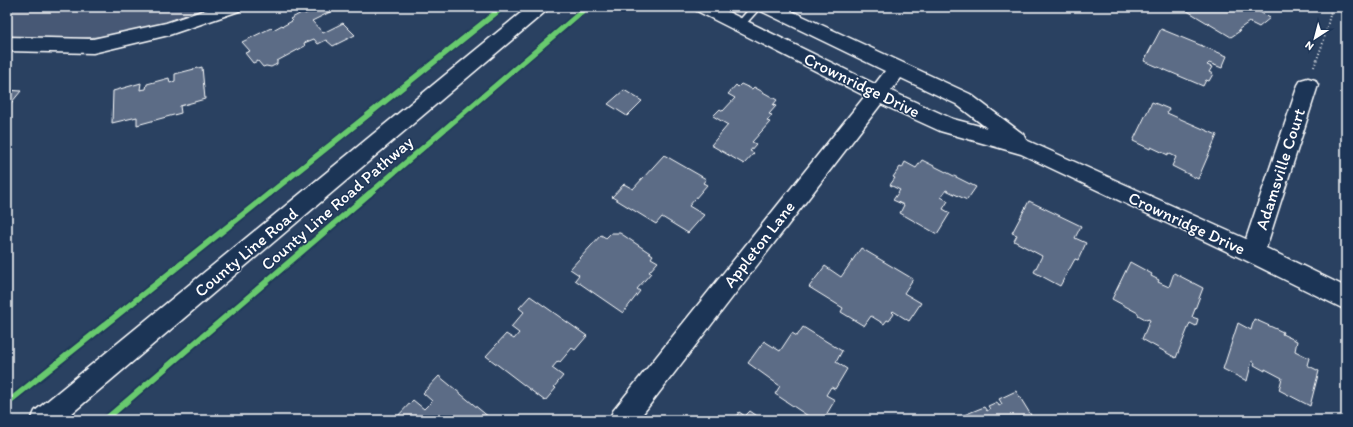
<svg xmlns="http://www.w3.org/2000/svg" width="1353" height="427" font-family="Itim,sans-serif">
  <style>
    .green { fill: #465975; stroke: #a2acba }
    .building { fill: #5b6c86; stroke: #fff }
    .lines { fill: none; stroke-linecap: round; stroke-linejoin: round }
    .lane-casing { stroke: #fff; stroke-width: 3 }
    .street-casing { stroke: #fff; stroke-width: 3 }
    .secondary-casing { stroke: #fff; stroke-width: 3 }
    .path { stroke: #fff; stroke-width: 2; stroke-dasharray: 1 2.5; stroke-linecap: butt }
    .lane { fill: #1d3557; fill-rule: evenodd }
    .street { fill: #1d3557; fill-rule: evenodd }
    .secondary { fill: #1d3557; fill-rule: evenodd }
    .cycleway-far1-casing { stroke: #1d3557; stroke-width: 8 }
    .cycleway-casing { stroke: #1d3557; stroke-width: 9 }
    .cycleway-far1 { stroke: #67ca6e; stroke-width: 5.5 }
    .cycleway { stroke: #67ca6e; stroke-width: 6 }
    .labels { text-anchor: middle; stroke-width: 3; stroke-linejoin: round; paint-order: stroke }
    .street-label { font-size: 17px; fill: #fff; stroke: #1d3557 }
  </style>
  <rect width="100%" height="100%" fill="#2a4161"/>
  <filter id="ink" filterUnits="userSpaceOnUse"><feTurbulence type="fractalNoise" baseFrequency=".025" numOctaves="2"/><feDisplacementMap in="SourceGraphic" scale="8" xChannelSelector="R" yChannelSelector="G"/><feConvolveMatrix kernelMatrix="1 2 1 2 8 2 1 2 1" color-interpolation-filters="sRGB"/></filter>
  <g filter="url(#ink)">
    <path class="green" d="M7,7h207c-64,28 -138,37 -207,30z"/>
    <path class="building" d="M311,7h16l5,4 -20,10 11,12 20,-10 12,12 -22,11 -7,-6 -8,4 -4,-5 -10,4 1,3 -28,15v3l-6,3 -5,-1 -3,1 -5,-6 -5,2 -8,-10 5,-2 -8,-9 29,-14 2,2 9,-5 1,1 9,-5 -2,-2 13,-7 2,2 8,-4z
      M1186,7h65l19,11 -11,9 -10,-5 -11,8 2,1 -9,6 -47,-28z
      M1161,29l66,27 -5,12 -13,-5 -2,2 5,2 -3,5 4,2 -4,7 -3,-1 -3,6 -59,-25z
      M202,67l3,32 -25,7 1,7 -44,12v-8l-25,6 1,-32 28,-8 -1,7 6,-1 1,-5 22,-6 1,5 5,-2v-7z
      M741,84l11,5 2,-2 23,13 -4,5 3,1 -7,8 3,1 -5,6 3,1 -18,20 4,2 -6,7 4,2 -10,11 -33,-19 17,-20 -15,-9 7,-7 3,2 12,-13 -7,-4 8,-9 2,2z
      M7,90l14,1 -14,17z
      M624,90l18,11 -15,15 -19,-12z
      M1152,102l17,7 -2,4 50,22 -19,44 -26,-13 4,-9 -8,-4v2l-17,-8 -1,2 -17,-8z
      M664,155l42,24 -3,4 4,2 -18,21 15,9 -16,18 -26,-16 -6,7 -44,-27 12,-13 9,5z
      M922,160l54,27 -9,13 -21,-10 -5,7 7,4 -5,8 7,4 -13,21 -37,-21 4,-8 -11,-5 7,-10 -10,-5 5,-7 -2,-1 7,-10 2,1 3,-6 11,6z
      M1029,201l52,25 -6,12 11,5 -8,17 -3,-1 -15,27 -26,-14 8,-16 -28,-15 3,-6 -5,-2z
      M611,233h9l33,22 -2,3 7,4 -9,10 2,1 -14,16 3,2 -17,22 -48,-33 4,-5 -9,-6 31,-34 5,3z
      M861,248l52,31 -9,14 17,10 -12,18 -16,-10 -1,1 2,2 -5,7 -2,-1 -3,4 -13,-8 -7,10 -23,-14 2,-4 -34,-21 16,-21 16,11z
      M1130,262l22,12 -1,2 8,4 -1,2 11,5 5,-14 29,15 -11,29 6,2 -2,7 -6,-3 -14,35 -34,-19 8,-19 -2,-1 -1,1 -9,-5v-2l-26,-14z
      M530,296l57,40 -12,14 -3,-2 -12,14 -2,-1 -6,7 11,8 -9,11 2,1 -11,13 -59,-45 20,-22 8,5 5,-6 -8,-6 13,-15 -5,-4z
      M1254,319l29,13 -1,2 15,7 -2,10 14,7 -2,7 12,6 -9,35 -31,-16 3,-12 -17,-9v2l-11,-6 1,-2 -3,-2 -5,20 -24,-12 15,-46 13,7z
      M803,327l39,24 -6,11 11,7 -12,20 -4,-2 -5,8 9,5 -12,20h-9l-39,-26 5,-8 -32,-23 16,-22 16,10 12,-18 5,3z
      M439,376l51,42 -1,2h-95l19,-20 11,9 8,-8 -9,-8z
      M1016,391l18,29h-79l-1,-1 30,-12 3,4 3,-2 -2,-3 9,-4 2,4 3,-2 -3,-5z
      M750,411l13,9h-29l5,-8 6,4z"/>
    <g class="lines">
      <g class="lane-casing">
        <path id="lane" d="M751,7h10l-18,20h-6l-2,-2 2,-2z"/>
      </g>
      <g class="street-casing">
        <path id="street" d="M214,7h28l-3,4 -70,24 -76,18 -86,-2v-14l86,2 73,-16z
          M694,7h24l157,77 10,-13 -124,-60 -3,-4h25l187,87 53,40 3,6 220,99 52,-154 3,-5 7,-2 7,2 3,5 -52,163 80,39v23l-101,-50 -224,-106 -81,-23 -59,-27 -243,316h-29l4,-9 252,-315 -168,-85zM901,78l55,26 31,24 -34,-9 -62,-28z"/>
      </g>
      <g class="secondary-casing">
        <path id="secondary" d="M528,7h21l-3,4 -482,409h-33l4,-9z"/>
      </g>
      <path class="path" d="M1314,67l9,-24 9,-36"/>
      <use href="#lane" class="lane"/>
      <use href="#street" class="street"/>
      <use href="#secondary" class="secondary"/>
      <g class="cycleway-far1-casing">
        <path id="cycleway-far1" d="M269,194l234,-187
          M369,194l218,-187"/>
      </g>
      <g class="cycleway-casing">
        <path id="cycleway" d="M7,403l263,-210
          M105,420l265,-227"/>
      </g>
      <use href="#cycleway-far1" class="cycleway-far1"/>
      <use href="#cycleway" class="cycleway"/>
    </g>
  </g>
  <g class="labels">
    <g class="street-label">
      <text transform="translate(862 85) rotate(26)" y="6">Crownridge Drive</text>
      <text transform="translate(1280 169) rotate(-72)" y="6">Adamsville Court</text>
      <text transform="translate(337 203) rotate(-41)" y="6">County Line Road Pathway</text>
      <text transform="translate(1187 223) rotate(25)" y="6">Crownridge Drive</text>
      <text transform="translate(759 244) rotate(-52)" y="6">Appleton Lane</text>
      <text transform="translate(246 252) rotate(-40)" y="6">County Line Road</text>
    </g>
  </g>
  <rect width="1353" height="427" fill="none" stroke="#1d3557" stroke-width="24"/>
  <rect x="12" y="12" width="1329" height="403" fill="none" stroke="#fff" stroke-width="1.5" filter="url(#ink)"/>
  <g transform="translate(1315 38) rotate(216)" stroke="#1d3557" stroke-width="3" paint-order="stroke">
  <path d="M0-3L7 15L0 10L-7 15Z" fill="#ffffff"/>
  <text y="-6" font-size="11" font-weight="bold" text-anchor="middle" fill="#ffffff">N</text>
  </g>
</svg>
